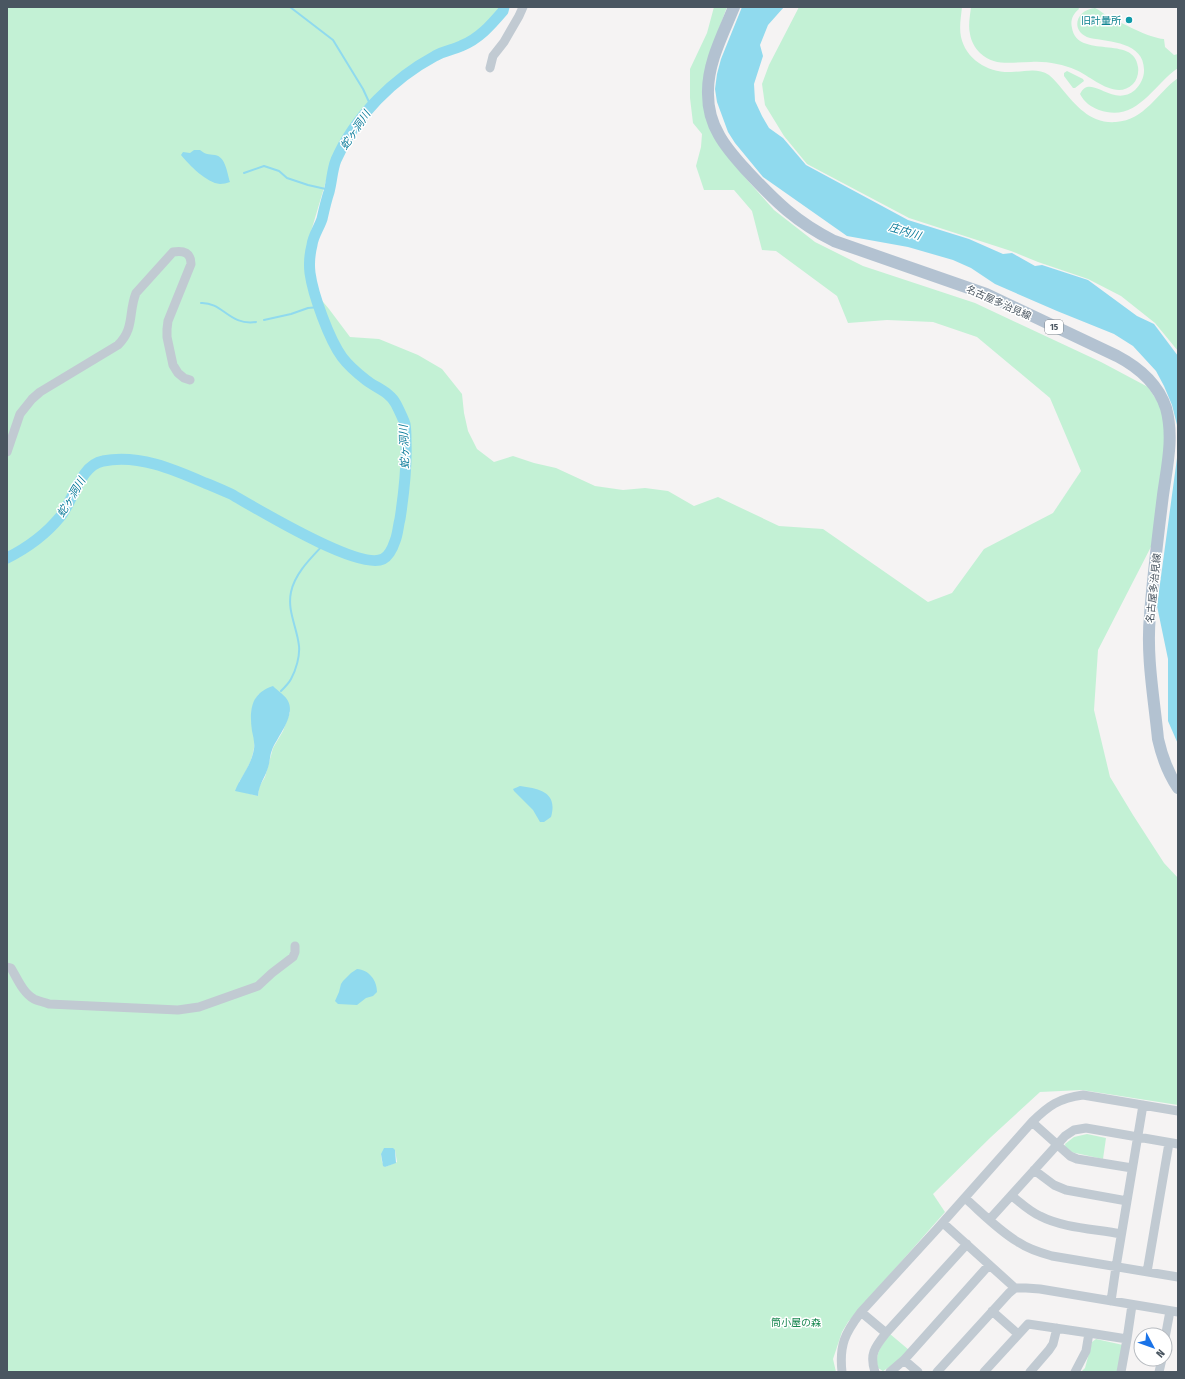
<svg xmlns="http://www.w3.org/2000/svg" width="1185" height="1379" font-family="'Fira Sans Condensed','Noto Sans JP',sans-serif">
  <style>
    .green { fill: #c3f1d5; fill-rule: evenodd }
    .water { fill: #90daee }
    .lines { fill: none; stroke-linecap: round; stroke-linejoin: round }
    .stream { stroke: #90daee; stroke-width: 2 }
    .river { stroke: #90daee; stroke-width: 11 }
    .minor { stroke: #c1cad2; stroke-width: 9 }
    .major { stroke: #b3c2d1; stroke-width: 12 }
    .culture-dot { fill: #0f9aa8; stroke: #fff; stroke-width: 1.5 }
    .labels { text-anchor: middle; stroke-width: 3; stroke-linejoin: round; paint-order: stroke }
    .shield { fill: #fff; stroke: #808990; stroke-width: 1 }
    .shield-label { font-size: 9px; font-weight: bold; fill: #4a5661 }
    .culture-label { font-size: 10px; fill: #0d838f; stroke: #fff; text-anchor: end }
    .street-label { font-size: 10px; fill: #4a5661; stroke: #fff }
    .park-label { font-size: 10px; fill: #17864f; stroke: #fff }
    .water-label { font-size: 11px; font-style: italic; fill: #0c7c9b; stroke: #fff }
  </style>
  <rect width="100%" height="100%" fill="#f5f3f3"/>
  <path class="green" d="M7,7h494l-13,16 -17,15 -40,15 -39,28 -32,32 -26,41 -27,91 2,40 20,24 21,28 29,2 39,16 24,14 20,25 2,19 4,18 9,18 17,13 19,-6 21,7 22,5 39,18 28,4 22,-2 23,3 26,15 24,-9 61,29 44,3 105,73 24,-9 32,-44 69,-36 28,-42 -31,-73 -73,-61 -44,-15 -46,-2 -39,3 -11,-27 -61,-45 -14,-1 -10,-39 -18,-21h-30l-8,-24 5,-19 1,-13 -9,-11 -3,-25v-29l17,-36 7,-26h13l-13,35 -11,53 39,79 32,36 41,32 48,24 112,37 126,59 47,25 15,23 4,22 -11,105 -58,113 -4,60 16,67 23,38 31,48 14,15v227l-96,-15 -42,2 -49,45 -58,57 12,18 -97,110 -6,10 -9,27 3,13h-829zM259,694l31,18 -7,19 -10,17 -8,29 -6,10 -1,9 -11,-3 -8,-11c7,-10 13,-21 15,-34 2,-22 -10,-33 5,-54zM395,1150l2,12 -12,5 -3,-5 -1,-8z
    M799,7h163c-1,10 -3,20 -1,30 5,23 28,36 50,35 13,0 26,-5 38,3 5,4 9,9 13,14 14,17 29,35 54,33 29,-2 41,-29 62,-44v273l-23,-28 -34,-27 -33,-17 -50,-17 -27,-11 -102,-33 -102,-54 -23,-28 -19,-31 -3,-21 7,-19z
    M971,7h107l1,2c-6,5 -9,11 -7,19 5,32 63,6 66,39 1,6 -1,13 -5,17 -17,17 -41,-7 -57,-14 -14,-6 -30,-9 -45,-8 -19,0 -36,5 -51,-9 -5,-5 -9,-12 -10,-19 -2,-8 0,-18 1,-27z
    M1095,8c5,2 8,6 13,8 14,7 41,22 56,23l1,8 9,8 4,-1v14c-26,18 -41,55 -79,42 -8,-3 -15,-8 -19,-16 11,-22 32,15 55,-4 5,-5 9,-12 9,-19 1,-29 -34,-29 -54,-33 -20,-6 -15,-28 5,-30z
    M1067,71l16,8 1,2 -9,7h-2l-9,-12v-3z
    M1087,1134l19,4 -3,21 -37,-8 -1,-7 9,-7z
    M890,1334l19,16 -16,15 -10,6 -5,-3c-4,-14 4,-23 12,-34z
    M1096,1339l27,6 -5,27h-37l4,-4 7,-26z"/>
  <path class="water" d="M742,7h42l-16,18 -8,20 3,11 -9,28 1,17 7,15 7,12 14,10 23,27 102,55 61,19 34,15 9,-1 23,13 7,-1 46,15 49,36 17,8 24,32v388l-10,-23v-62l-11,-53 20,-148v-33l-5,-20 -8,-19 -8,-15 -23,-25 -19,-12 -57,-23 -62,-27 -24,-16 -18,-8 -45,-13 -61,-11 -84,-59 -28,-34 -7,-11 -11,-30 -2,-13 2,-15 4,-15z
    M194,150h6c6,5 8,4 15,5 11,2 12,18 15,27 -3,1 -7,2 -10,2 -13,-1 -31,-19 -39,-29l2,-3 7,1z
    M273,686c5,5 13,10 15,15 8,15 -11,36 -16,49 -2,5 -2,9 -3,14 -3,13 -10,19 -11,32l-23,-5c6,-15 16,-25 19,-42 1,-6 -1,-13 -2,-18 -3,-21 -1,-38 21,-45z
    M520,786c20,3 38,6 31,31l-7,5h-4l-7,-12 -19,-19 -1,-2z
    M357,969c12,1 20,11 20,23l-4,4 -7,2 -9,7 -19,-1 -3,-3 4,-9 2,-8 2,-3 8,-8z
    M384,1148h9l2,2 1,13 -11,4 -2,-1 -2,-12z"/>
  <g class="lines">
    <path class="stream" d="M290,7l43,33 30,49 6,13 3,3
      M244,173l20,-7 15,5 8,7 21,7 22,5
      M201,303c22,-1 28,23 55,19
      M264,320l27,-6 17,-6 11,-1
      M281,691c4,-4 8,-8 10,-12 5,-9 9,-23 8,-33 -2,-19 -12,-35 -8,-54 4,-19 20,-34 33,-48"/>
    <path class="river" d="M7,558c20,-10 39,-24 53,-41 13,-15 20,-52 43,-56 35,-7 70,8 102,22 8,3 17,7 26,11 25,14 127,77 152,65 6,-3 10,-12 12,-18 3,-7 3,-15 5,-22 4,-26 7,-52 6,-78 0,-5 0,-12 -1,-17 -2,-6 -6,-14 -9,-20 -6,-12 -20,-16 -30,-24 -9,-7 -18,-15 -24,-23 -13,-18 -29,-62 -32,-84 -1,-8 0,-20 2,-28 1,-9 7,-17 10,-26 2,-9 4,-18 7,-27 3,-11 3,-22 7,-32 19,-44 58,-82 99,-104 8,-5 17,-6 26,-10 18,-7 30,-21 42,-35l1,-4"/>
    <path class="minor" d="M490,68l3,-12 11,-14 15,-26 4,-9
      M7,452l13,-38 12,-15 8,-7 78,-47c17,-17 10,-32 18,-52l37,-41c11,-2 18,1 18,12l-23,57 -1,8v8l6,28 5,8 6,5 6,2
      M7,967l4,1c6,10 12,25 23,31 4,2 10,3 15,5l129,6 21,-3 59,-21 14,-13 21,-16 2,-5v-6
      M1032,1122l38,34 7,3 55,9
      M1034,1170l20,15 12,5 61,11
      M1012,1196c9,7 17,15 28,20 23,12 56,13 81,18
      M965,1198c17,15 33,32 53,44 10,7 23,11 34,14l126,21
      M989,1220l76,-84 9,-6 12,-2 92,16
      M943,1223l72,65
      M1147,1272l22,-129
      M1111,1301l5,-34 27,-162
      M992,1311l26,23
      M861,1312l25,21
      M1165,1338l5,-27
      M904,1360l14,12
      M842,1372c-3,-27 3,-39 19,-60l76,-83 95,-107c16,-16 27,-24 51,-27l95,16
      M875,1372c-6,-18 0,-25 11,-39l81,-89
      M890,1372l14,-12 85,-95
      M937,1372l72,-79 6,-5h11l14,1 138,23
      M984,1372l44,-48 61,9
      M1030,1372l19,-22 4,-6 4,-16
      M1075,1372l11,-21 3,-18 38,6 5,-34
      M1121,1372l6,-33
      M1159,1372l3,-13"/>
    <path class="major" d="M734,7c-11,27 -27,57 -26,87 0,14 4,29 11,41 7,13 18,25 28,36 28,30 49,51 87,70l152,53 131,62c21,11 41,28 49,52 8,29 1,58 -3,87 -5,40 -10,80 -13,120 -4,41 4,83 8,124 4,18 10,34 20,49"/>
  </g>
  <circle class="culture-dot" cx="1129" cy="20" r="4"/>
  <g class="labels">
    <rect class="shield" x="1045" y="320" width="18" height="14" rx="3"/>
    <g class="shield-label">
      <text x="1054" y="330">15</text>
    </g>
    <g class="culture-label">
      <text x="1121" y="24">旧計量所</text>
    </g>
    <g class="street-label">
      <text transform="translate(999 302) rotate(24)" y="4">名古屋多治見線</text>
      <text transform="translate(1153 588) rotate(-84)" y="4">名古屋多治見線</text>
    </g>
    <g class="park-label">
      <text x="796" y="1326">筒小屋の森</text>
    </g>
    <g class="water-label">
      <text transform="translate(355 130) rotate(-56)" y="4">蛇ヶ洞川</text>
      <text transform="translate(905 231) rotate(17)" y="4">庄内川</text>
      <text transform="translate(404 447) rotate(-92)" y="4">蛇ヶ洞川</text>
      <text transform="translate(71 497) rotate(-59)" y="4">蛇ヶ洞川</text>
    </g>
  </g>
  <rect width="1185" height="1379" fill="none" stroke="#4a5661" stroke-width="16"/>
  <g transform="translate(1153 1347) rotate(131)"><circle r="19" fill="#ffffff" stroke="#b7bbc0"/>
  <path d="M0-3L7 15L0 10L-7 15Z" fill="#1a73e8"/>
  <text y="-6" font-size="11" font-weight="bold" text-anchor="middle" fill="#4a5661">N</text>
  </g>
</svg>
